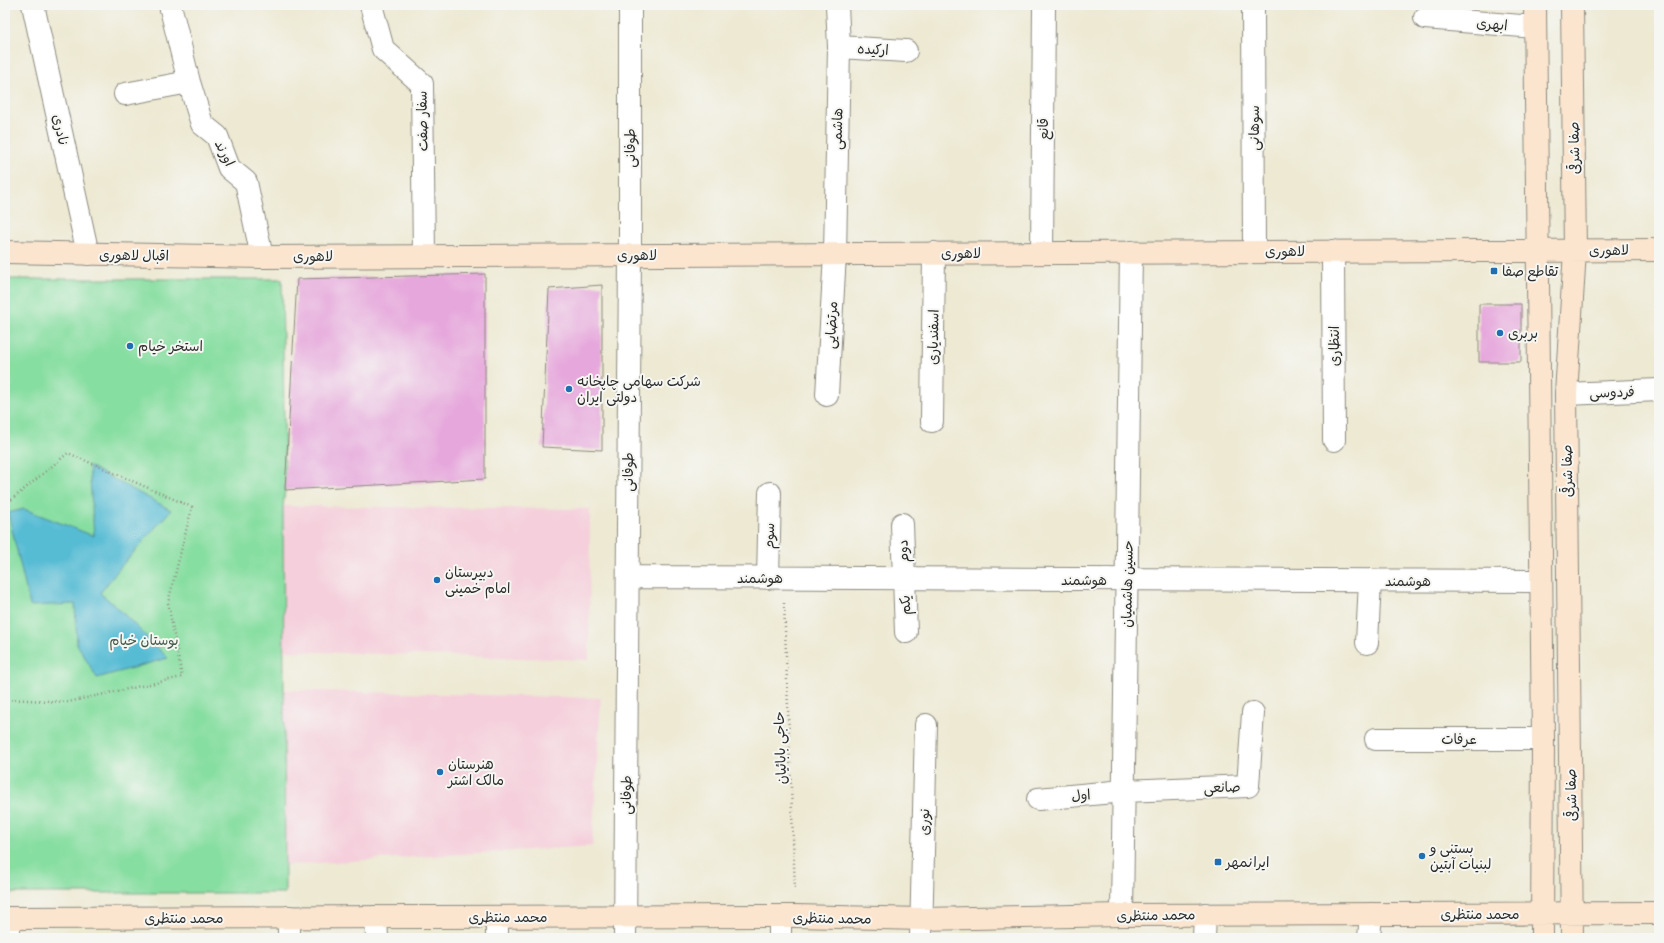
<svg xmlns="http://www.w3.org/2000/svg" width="1664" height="943" font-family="Caveat,'Playpen Sans Arabic',sans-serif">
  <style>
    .built { fill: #f5cfdb }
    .green { fill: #87dea1; stroke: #598466 }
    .water { fill: #56bcd4; stroke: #407480 }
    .building { fill: #e6a7dc }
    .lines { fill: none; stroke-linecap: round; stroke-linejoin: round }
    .minor-casing { stroke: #8c8a7f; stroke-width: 24 }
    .secondary-casing { stroke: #8c8a7f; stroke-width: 24 }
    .path { stroke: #8c8a7f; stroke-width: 2.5; stroke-dasharray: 1 3; stroke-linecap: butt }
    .minor { stroke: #fff; stroke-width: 22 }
    .secondary { stroke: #fbe5cf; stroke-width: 22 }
    .poi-dot { fill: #1f6fb2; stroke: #f6f6f2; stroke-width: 1.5 }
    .labels { text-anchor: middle; stroke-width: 4; stroke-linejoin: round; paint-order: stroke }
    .street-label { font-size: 14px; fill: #2b2b2b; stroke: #f6f6f2 }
    .poi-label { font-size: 14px; fill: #2b2b2b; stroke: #f6f6f2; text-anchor: start }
    .park-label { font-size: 14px; fill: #425848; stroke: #f6f6f2 }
  </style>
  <rect width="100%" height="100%" fill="#f6f6f2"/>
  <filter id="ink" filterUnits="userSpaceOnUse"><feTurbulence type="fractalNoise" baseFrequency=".025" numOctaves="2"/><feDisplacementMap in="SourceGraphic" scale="8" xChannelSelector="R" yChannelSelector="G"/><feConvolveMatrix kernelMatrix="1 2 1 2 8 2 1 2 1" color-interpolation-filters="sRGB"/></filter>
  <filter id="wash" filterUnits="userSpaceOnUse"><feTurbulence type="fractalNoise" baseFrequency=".012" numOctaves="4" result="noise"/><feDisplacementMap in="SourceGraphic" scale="16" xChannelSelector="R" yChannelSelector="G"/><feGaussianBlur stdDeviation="0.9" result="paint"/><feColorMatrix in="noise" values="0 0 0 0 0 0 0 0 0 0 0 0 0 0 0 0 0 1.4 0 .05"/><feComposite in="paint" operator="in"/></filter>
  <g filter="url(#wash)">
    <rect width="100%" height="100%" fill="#ede9d3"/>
    <path class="built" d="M283,506l307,3 -1,151 -305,-9z
      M284,690l317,8 -9,148 -307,19z"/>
    <path class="green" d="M5,279h277l3,211 -2,16 2,387h-280z"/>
    <path class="water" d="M89,466l82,44 -48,54 -23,29 19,16 49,49 -71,20 -20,-34 -2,-40 -45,2 -22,-93 16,-4 70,27z"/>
    <g id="blocks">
      <path class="building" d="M485,274v205l-200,11 12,-211z
        M602,285v165l-60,-3 7,-158z
        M1479,304h42v58h-42z"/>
    </g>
  </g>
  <g filter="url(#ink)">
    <use href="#blocks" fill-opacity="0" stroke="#8c8a7f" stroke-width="1"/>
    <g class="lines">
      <g class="minor-casing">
        <path id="minor" d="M33,5l55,249
          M170,5l19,77 13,42 15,12 12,32 17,14 16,75
          M371,5l12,44 39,35 2,172
          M1253,5l1,247
          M1425,18l110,9
          M839,47l67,4
          M125,94l64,-12
          M1333,251l1,189
          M1042,253l2,-248
          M1566,394l93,-4
          M827,395l8,-141 4,-207 -2,-42
          M932,421l2,-168
          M902,524l4,108
          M628,577l913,4
          M768,578l2,-85
          M1367,643l3,-63
          M1376,739h167
          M1038,799l86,-8 124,-5 5,-73
          M1122,915l9,-663
          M376,917l1,21
          M497,917v21
          M9,918v20
          M289,938v-21
          M625,938l5,-683v-250
          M780,938v-21
          M921,938l5,-213
          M1204,938l1,-24
          M1369,938l2,-24"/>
      </g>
      <g class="secondary-casing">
        <path id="secondary" d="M1535,5l8,734 -1,199
          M1572,5l3,246 -9,143 6,544
          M5,252l257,5 1397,-7
          M5,918l791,-2 126,3 200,-4 537,-2"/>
      </g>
      <path class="path" d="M5,505l63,-52 124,54 -24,96 14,74 -114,25 -62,-3 -1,1
        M784,603l11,287"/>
      <use href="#minor" class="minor"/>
      <use href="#secondary" class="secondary"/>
    </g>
  </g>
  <g class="poi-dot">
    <rect x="1490" y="267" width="8" height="8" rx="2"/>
    <circle cx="1500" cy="333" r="4"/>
    <circle cx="130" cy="346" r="4"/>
    <circle cx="569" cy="389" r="4"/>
    <circle cx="437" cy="580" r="4"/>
    <circle cx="440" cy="772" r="4"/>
    <circle cx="1422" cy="856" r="4"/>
    <rect x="1214" y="858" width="8" height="8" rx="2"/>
  </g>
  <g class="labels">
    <g class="street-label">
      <text transform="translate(1492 24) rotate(5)" y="5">ابهری</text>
      <text transform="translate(873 49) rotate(3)" y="5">ارکیده</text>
      <text transform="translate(422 121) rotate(-91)" y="5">سفار صفت</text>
      <text transform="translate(1254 128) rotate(-90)" y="5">سوهانی</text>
      <text transform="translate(837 129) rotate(-89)" y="5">هاشمی</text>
      <text transform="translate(1043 129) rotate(-90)" y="5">قانع</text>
      <text transform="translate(61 130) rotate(78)" y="5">نادری</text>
      <text transform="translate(630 148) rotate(-90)" y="5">طوفانی</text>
      <text transform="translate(1574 148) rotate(-91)" y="5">صفا شرقی</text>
      <text transform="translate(225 153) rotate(64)" y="5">اورند</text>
      <text transform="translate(1609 250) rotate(-1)" y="5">لاهوری</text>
      <text x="1285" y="256">لاهوری</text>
      <text x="961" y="258">لاهوری</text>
      <text transform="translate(134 255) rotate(1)" y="5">اقبال لاهوری</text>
      <text x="637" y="260">لاهوری</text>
      <text x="313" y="261">لاهوری</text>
      <text transform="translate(831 325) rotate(-87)" y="5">مرتضایی</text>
      <text transform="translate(933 337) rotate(-89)" y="5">اسفندیاری</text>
      <text transform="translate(1334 346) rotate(-90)" y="5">انتظاری</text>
      <text transform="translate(1612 392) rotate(-2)" y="5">فردوسی</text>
      <text transform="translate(1567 471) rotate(-91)" y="5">صفا شرقی</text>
      <text transform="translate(628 472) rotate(-90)" y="5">طوفانی</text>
      <text transform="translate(769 536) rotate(-89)" y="5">سوم</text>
      <text transform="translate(903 551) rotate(-92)" y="5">دوم</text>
      <text x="760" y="583">هوشمند</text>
      <text x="1084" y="585">هوشمند</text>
      <text x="1408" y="586">هوشمند</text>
      <text transform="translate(1127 584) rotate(-89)" y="5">حسین هاشمیان</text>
      <text transform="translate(905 605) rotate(-92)" y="5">یکم</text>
      <text x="1459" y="744">عرفات</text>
      <text transform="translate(780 748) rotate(-92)" y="5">حاجی بابائیان</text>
      <text transform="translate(1222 787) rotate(-2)" y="5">صانعی</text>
      <text transform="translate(626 795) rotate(-89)" y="5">طوفانی</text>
      <text transform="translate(1081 795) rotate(-5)" y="5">اول</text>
      <text transform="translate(1571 795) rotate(-91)" y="5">صفا شرقی</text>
      <text transform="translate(924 822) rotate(-89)" y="5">نوری</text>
      <text x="1480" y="919">محمد منتظری</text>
      <text transform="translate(1156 915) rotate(-1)" y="5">محمد منتظری</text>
      <text x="508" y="922">محمد منتظری</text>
      <text x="184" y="923">محمد منتظری</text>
      <text transform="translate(832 918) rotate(1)" y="5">محمد منتظری</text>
    </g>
    <g class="poi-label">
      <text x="1502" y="276">تقاطع صفا</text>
      <text x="1508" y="338">بربری</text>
      <text x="138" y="351">استخر خیام</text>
      <text x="577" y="386">شرکت سهامی چاپخانه<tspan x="577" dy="16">دولتی ایران</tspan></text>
      <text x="445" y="577">دبیرستان<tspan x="445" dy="16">امام خمینی</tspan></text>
      <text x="448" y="769">هنرستان<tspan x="448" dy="16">مالک اشتر</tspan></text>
      <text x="1430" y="853">بستنی و<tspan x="1430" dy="16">لبنیات آبتین</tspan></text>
      <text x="1226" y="867">ایرانمهر</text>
    </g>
    <g class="park-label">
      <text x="144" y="645">بوستان خیام</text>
    </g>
  </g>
  <rect width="1664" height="943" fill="none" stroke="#f6f6f2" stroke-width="20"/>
</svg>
